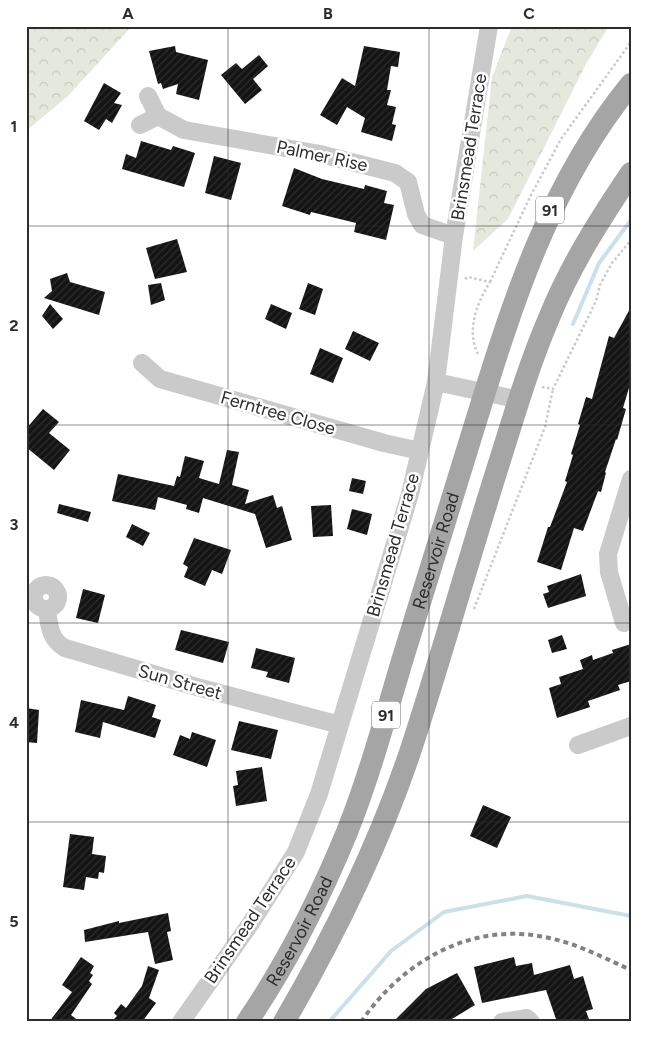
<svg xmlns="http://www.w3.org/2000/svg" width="657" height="1048" font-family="Figtree,sans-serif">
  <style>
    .forest { fill: url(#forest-crowns) }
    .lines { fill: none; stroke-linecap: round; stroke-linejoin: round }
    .stream { stroke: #cbe0e7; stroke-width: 4 }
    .building { fill: url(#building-hatch) }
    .path { stroke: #cacaca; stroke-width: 2.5; stroke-dasharray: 2.5 2.5; stroke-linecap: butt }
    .minor { stroke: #cacaca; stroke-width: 18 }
    .major { stroke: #a5a5a5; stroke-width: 22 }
    .rail { stroke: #828282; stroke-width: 4; stroke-dasharray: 5 4; stroke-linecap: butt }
    .grid { fill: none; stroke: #2d2d2d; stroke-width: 1; stroke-opacity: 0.55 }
    .labels { text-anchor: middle; stroke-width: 5; stroke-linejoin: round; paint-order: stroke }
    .shield { fill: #fff; stroke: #6c6c6c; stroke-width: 1 }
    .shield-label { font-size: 16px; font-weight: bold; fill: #2d2d2d }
    .street-label { font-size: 18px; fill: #2d2d2d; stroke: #fff }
    .neatline { fill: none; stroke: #2d2d2d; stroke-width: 2 }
    .grid-label { font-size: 16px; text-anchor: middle; font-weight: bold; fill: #2d2d2d }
  </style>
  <defs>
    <pattern id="forest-crowns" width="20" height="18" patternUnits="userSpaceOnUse" patternTransform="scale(1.25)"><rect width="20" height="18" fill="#e5e9dd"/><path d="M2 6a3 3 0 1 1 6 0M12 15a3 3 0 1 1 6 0" fill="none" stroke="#c5c8be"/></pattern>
    <pattern id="building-hatch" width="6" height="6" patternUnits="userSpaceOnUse" patternTransform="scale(1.25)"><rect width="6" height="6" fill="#141414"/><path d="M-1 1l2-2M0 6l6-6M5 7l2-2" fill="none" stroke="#2e2e2e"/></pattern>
  </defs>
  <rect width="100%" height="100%" fill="#fff"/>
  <path class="forest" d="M26,26h106l-64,70 -42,35z
    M512,26h97l-23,38 -78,155 -35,32 19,-174z"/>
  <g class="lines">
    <path class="stream" d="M573,324l26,-61 32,-43
      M329,1022l62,-71 53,-39 83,-16 104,20"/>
  </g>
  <path class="building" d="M175,46l1,6 32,8 -9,40 -23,-6 2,-10 -15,5 -2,-6 -3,1 -9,-33z
    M364,46l36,6 -2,15 -7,-1 -4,24h4l-4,15 9,2 -4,17 4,1 -4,16 -31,-9 4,-14 -18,-11 -10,18 -17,-10 22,-37 13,8z
    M259,55l9,11 -15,13 9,11 -17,14 -24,-29 15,-12 6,6z
    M104,83l17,10 -7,10 8,2 -10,18 -6,-4 -7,11 -15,-9z
    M141,141l30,9 2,-4 22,7 -11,34 -62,-18 4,-15 10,4z
    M214,156l27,7 -10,37 -26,-7z
    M294,168l28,11 42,10 1,-4 22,6 -3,12 10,2 -8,35 -32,-8 2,-9 -45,-11 -1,3 -28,-9z
    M177,239l10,33 -32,7 -9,-31z
    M67,273l3,9 35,10 -6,23 -55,-17 8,-7 -2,-12z
    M161,283l4,17 -14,5 -3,-20z
    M308,283l15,6 -8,26 -16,-6z
    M50,304l13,15 -10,10 -11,-13z
    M271,304l21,9 -6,16 -21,-10z
    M631,307v74l-8,27 3,1 -9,31 -1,-1 -11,33 1,1 -5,19 -3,-1 -15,40 -9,-3 -13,42 -24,-8 11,-35h2l17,-45 -2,-1 8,-26 -2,-1 9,-29 -2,-1 8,-27 6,2 17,-63 5,2z
    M353,331l26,12 -9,18 -25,-12z
    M320,348l23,10 -10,25 -23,-9z
    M43,409l16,13 -10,11 21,17 -16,20 -28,-23v-18z
    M227,450l12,2 -7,33 17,5 -4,14 28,-9 4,13 5,-2 10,34 -26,8 -11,-34 -52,-16 -4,15 -13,-4 1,-4 -29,-8 -3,13 -43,-9 6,-27 56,12 3,-10 3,1 5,-21 19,5 -5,17 20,6z
    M352,478l14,3 -3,13 -14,-3z
    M59,504l32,8 -3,10 -31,-9z
    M331,505l2,31 -20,1 -2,-31z
    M352,509l20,5 -5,21 -20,-6z
    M132,524l18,9 -7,13 -17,-9z
    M194,538l37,12 -9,24 -10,-4 -7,16 -21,-9 4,-10 -5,-3z
    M581,574l5,22 -38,12 -5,-14 6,-2 -2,-6z
    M83,589l22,6 -7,28 -22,-5z
    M181,630l48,12 -6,21 -48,-13z
    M562,635l5,14 -15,4 -4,-13z
    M631,644v37l-13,4 2,5 -32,11 2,6 -33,11 -8,-30 12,-4 -2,-7 24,-8 -3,-9 12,-5 1,5 20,-7 -1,-3z
    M256,648l39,10 -6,25 -23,-6 2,-5 -17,-4z
    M128,696l28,9 -4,12 9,3 -6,18 -52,-16 -3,16 -25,-6 6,-32 43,10z
    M26,708l13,2 -2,33 -11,-1z
    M239,721l39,9 -7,29 -40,-9z
    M192,732l24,8 -9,27 -34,-12 7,-20 10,4z
    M262,767l5,34 -31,5 -3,-20 5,-1 -2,-14z
    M483,805l28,12 -14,31 -27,-12z
    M70,834l24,3 -2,17 14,2 -2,17 -5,-1 -1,7 -12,-2 -2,13 -21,-3z
    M168,913l3,18 -4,1 6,28 -18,4 -7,-32 -63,10 -1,-12 35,-9v2z
    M81,957l13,9 -4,7 3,2 -4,6 3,3 -21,31 9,7h-31l23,-30 -10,-7z
    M514,957l2,9 16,-3 2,12 36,-10 4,14 9,-3 10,33 -7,2 4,11h-33l-11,-32 -64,13 -8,-36z
    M148,966l11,4 -10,28 7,5 -14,19h-31l6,-6 -3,-3 7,-9 5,4 16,-22z
    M457,973l18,32 -28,17h-54l33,-33z"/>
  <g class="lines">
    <path class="path" d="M465,279l3,-2 22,5c-13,21 -24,48 -12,72
      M490,282l40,-85 31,-58 70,-97
      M542,387l11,2 43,-88 4,-16 12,-22 19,-23
      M474,609l71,-182 8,-38"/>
    <path class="minor" d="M148,96l10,20
      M158,116l26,14 136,24 75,19 13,9 8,32 6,11 32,11
      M140,125l18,-9
      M142,363l18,16 224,64 36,8
      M436,382l84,18
      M34 597a12 12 0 1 1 24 0a12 12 0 1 1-24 0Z
      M47,609c2,16 3,31 18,39l132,39 143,38
      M624,623l-15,-51 -1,-18 23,-75
      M578,745l53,-19
      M181,1022l70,-99 45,-71 23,-58 91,-300 26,-112 18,-146 35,-210
      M502,1022l25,-4 4,4"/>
    <g class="major">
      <path id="s1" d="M247,1022c40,-59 73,-124 100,-190 22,-55 38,-114 55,-171 25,-80 49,-160 74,-240 37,-120 74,-238 155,-337"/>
      <path d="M284,1022c53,-91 99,-185 131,-285 28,-87 53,-175 80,-261 17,-53 32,-107 54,-158 21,-52 51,-99 82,-145"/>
    </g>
    <path class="rail" d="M361,1022c43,-63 115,-103 192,-83 27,6 53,20 78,31"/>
  </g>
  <path class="grid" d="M228,26v996M429,26v996M26,226h605M26,425h605M26,623h605M26,822h605"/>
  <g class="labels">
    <g class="shield">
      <rect x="536" y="196.5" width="28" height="27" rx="4"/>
      <rect x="372" y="701.5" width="28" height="27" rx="4"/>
    </g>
    <g class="shield-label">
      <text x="550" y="216">91</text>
      <text x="386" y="721">91</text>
    </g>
    <g class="street-label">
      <text transform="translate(469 147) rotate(-81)" y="6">Brinsmead Terrace</text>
      <text transform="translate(322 156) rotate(12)" y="6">Palmer Rise</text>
      <text transform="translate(278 413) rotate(16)" y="6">Ferntree Close</text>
      <text transform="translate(393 545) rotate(-74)" y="6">Brinsmead Terrace</text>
      <text dy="6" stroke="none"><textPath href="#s1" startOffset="510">Reservoir Road</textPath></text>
      <text transform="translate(180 682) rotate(16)" y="6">Sun Street</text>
      <text transform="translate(250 920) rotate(-56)" y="6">Brinsmead Terrace</text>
      <text dy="6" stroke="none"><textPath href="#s1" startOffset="105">Reservoir Road</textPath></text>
    </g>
  </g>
  <rect width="657" height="1048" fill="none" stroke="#ffffff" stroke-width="55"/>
  <rect x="28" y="28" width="602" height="992" class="neatline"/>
  <g class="grid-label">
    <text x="128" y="19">A</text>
    <text x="328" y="19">B</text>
    <text x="529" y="19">C</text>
    <text x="14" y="132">1</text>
    <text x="14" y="331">2</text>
    <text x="14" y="530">3</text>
    <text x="14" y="728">4</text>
    <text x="14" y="927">5</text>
  </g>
</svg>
